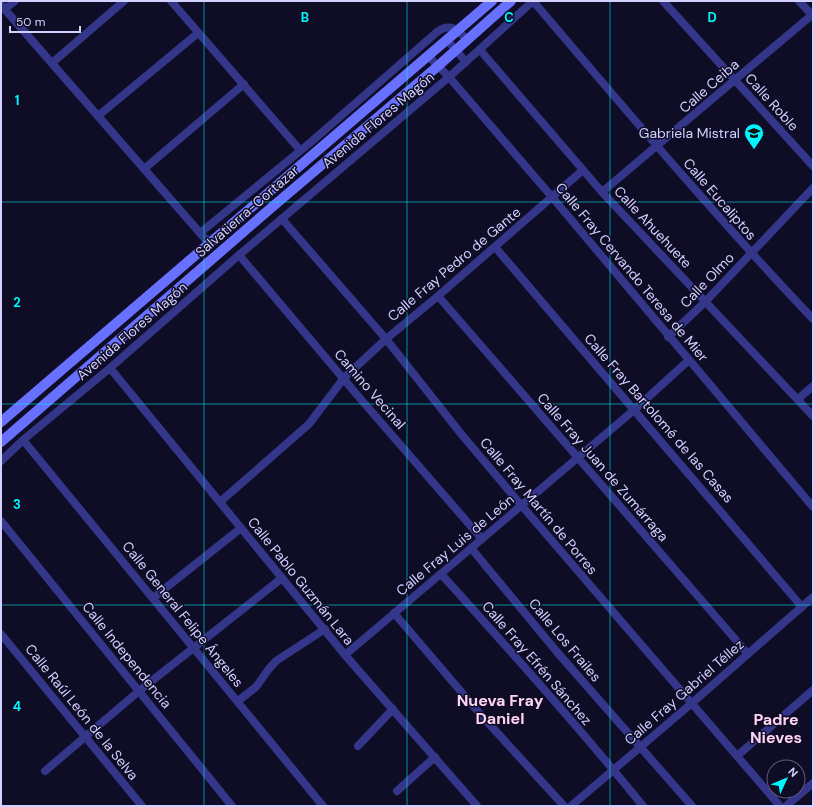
<svg xmlns="http://www.w3.org/2000/svg" width="814" height="807" font-family="'DM Sans',sans-serif">
	<style>
		.lines { fill: none; stroke-linecap: round; stroke-linejoin: round }
		.street { stroke: #333689; stroke-width: 8 }
		.secondary { stroke: #6870ff; stroke-width: 10 }
		.grid { fill: none; stroke: #00f6fc; stroke-width: 1; stroke-opacity: 0.55 }
		.labels { text-anchor: middle; stroke-width: 3; stroke-linejoin: round; paint-order: stroke }
		.street-label { font-size: 14px; fill: #d3d1ff; stroke: #0f0c26 }
		.poi-label { font-size: 14px; fill: #d3d1ff; stroke: #0f0c26; text-anchor: end }
		.quarter-label { font-size: 16px; font-weight: bold; fill: #ffd3f2; stroke: #0f0c26 }
		.grid-label { font-size: 13px; text-anchor: middle; font-weight: bold; fill: #00f6fc; stroke: #0f0c26; stroke-width: 3; stroke-linejoin: round; paint-order: stroke }
	</style>
	<rect width="100%" height="100%" fill="#0f0c26"/>
	<g class="lines">
		<g class="street">
			<path d="M 171,1 L 300,150"/>
			<path d="M 533,1 C 625,109 716,217 813,319"/>
			<path d="M 663,1 L 813,166"/>
			<path d="M 799,1 L 813,16"/>
			<path d="M 1,5 L 200,233"/>
			<path d="M 5,9 L 15,1"/>
			<path d="M 447,40 L 466,62"/>
			<path d="M 480,50 L 602,192 L 813,416"/>
			<path d="M 428,56 L 449,77 L 552,197 L 813,507"/>
			<path d="M 52,63 L 124,1"/>
			<path d="M 98,116 L 198,33"/>
			<path d="M 144,169 L 244,84"/>
			<path d="M 602,192 L 813,14"/>
			<path d="M 282,219 L 386,339 L 462,435 L 522,506 L 780,806"/>
			<path d="M 209,243 L 200,233 L 311,142 L 437,32 C 450,22 458,30 467,40"/>
			<path d="M 495,247 L 802,607"/>
			<path d="M 239,255 L 358,396 L 482,539"/>
			<path d="M 438,296 L 748,654"/>
			<path d="M 668,337 L 705,302 L 813,188"/>
			<path d="M 110,368 L 345,655 L 477,806"/>
			<path d="M 798,399 L 813,386"/>
			<path d="M 23,440 L 323,806"/>
			<path d="M 1,461 L 23,440 L 110,368 L 239,255 L 449,77 L 533,1"/>
			<path d="M 220,502 L 309,424 L 344,378 L 386,339 L 438,296 L 583,170"/>
			<path d="M 1,521 L 232,806"/>
			<path d="M 471,548 L 557,652 L 692,806"/>
			<path d="M 441,574 C 510,650 579,727 643,806"/>
			<path d="M 153,598 L 241,528"/>
			<path d="M 394,613 L 481,715 L 564,806"/>
			<path d="M 1,634 L 142,806"/>
			<path d="M 345,655 L 634,410 L 689,360"/>
			<path d="M 238,701 L 256,687 L 268,670 L 276,661 L 325,629"/>
			<path d="M 358,746 L 393,709"/>
			<path d="M 737,756 L 813,690"/>
			<path d="M 45,771 L 139,691 L 282,578"/>
			<path d="M 397,791 L 435,757"/>
			<path d="M 571,806 L 692,703 L 813,597"/>
			<path d="M 786,806 L 813,783"/>
		</g>
		<g class="secondary">
			<path d="M 1,422 L 492,1"/>
			<path d="M 1,442 L 271,208 L 438,66 L 511,1"/>
		</g>
	</g>
	<path class="grid" d="M 204,1 L 204,806M 407,1 L 407,806M 610,1 L 610,806M 1,202 L 813,202M 1,404 L 813,404M 1,605 L 813,605"/>
	<defs>
		<g id="school-pin" transform="scale(1)"><path d="M0 17L-7.5 6A9.5 9.5 0 1 1 7.5 6Z" fill="#00f6fc" stroke="#0f0c26"/><path d="M0-5L7-2L0 1L-7-2ZM-4 1L0 2.5L4 1V4Q0 6-4 4Z" fill="#111"/></g>
	</defs>
	<g fill-rule="evenodd">
		<use href="#school-pin" x="754" y="133"/>
	</g>
	<g class="labels">
		<g class="street-label">
			<text transform="translate(709 86) rotate(-41)" y="5">Calle Ceiba</text>
			<text transform="translate(772 102) rotate(48)" y="5">Calle Roble</text>
			<text transform="translate(378 120) rotate(-40)" y="5">Avenida Flores Magón</text>
			<text transform="translate(720 199) rotate(49)" y="5">Calle Eucaliptos</text>
			<text transform="translate(247 211) rotate(-41)" y="5">Salvatierra-Cortazar</text>
			<text transform="translate(653 227) rotate(47)" y="5">Calle Ahuehuete</text>
			<text transform="translate(454 264) rotate(-40)" y="5">Calle Fray Pedro de Gante</text>
			<text transform="translate(632 272) rotate(50)" y="5">Calle Fray Cervando Teresa de Mier</text>
			<text transform="translate(707 280) rotate(-46)" y="5">Calle Olmo</text>
			<text transform="translate(132 331) rotate(-41)" y="5">Avenida Flores Magón</text>
			<text transform="translate(370 389) rotate(49)" y="5">Camino Vecinal</text>
			<text transform="translate(659 418) rotate(49)" y="5">Calle Fray Bartolomé de las Casas</text>
			<text transform="translate(603 467) rotate(49)" y="5">Calle Fray Juan de Zumárraga</text>
			<text transform="translate(539 506) rotate(50)" y="5">Calle Fray Martín de Porres</text>
			<text transform="translate(455 545) rotate(-40)" y="5">Calle Fray Luis de León</text>
			<text transform="translate(301 581) rotate(51)" y="5">Calle Pablo Guzmán Lara</text>
			<text transform="translate(183 614) rotate(51)" y="5">Calle General Felipe Ángeles</text>
			<text transform="translate(565 640) rotate(50)" y="5">Calle Los Frailes</text>
			<text transform="translate(127 655) rotate(51)" y="5">Calle Independencia</text>
			<text transform="translate(537 663) rotate(49)" y="5">Calle Fray Efrén Sánchez</text>
			<text transform="translate(684 692) rotate(-41)" y="5">Calle Fray Gabriel Téllez</text>
			<text transform="translate(82 712) rotate(51)" y="5">Calle Raúl León de la Selva</text>
		</g>
		<g class="poi-label">
			<text x="740" y="138">Gabriela Mistral</text>
		</g>
		<g class="quarter-label">
			<text x="500" y="706">Nueva Fray<tspan x="500" dy="18">Daniel</tspan></text>
			<text x="776" y="725">Padre<tspan x="776" dy="18">Nieves</tspan></text>
		</g>
	</g>
	<g class="grid-label">
		<text x="305" y="22">B</text>
		<text x="509" y="22">C</text>
		<text x="712" y="22">D</text>
		<text x="17" y="105">1</text>
		<text x="17" y="307">2</text>
		<text x="17" y="509">3</text>
		<text x="17" y="711">4</text>
	</g>
	<rect width="814" height="807" fill="none" stroke="#d3d1ff" stroke-width="4"/>
	<g transform="translate(786 779) rotate(46)"><circle r="19" fill="#0f0c26" stroke="#5d5b7d"/>
	<path d="M0-3L7 15L0 10L-7 15Z" fill="#00f6fc"/>
	<text y="-6" font-size="11" font-weight="bold" text-anchor="middle" fill="#d3d1ff">N</text>
	</g>
	<path d="M10 26v6h70v-6" fill="none" stroke="#d3d1ff" stroke-width="2"/>
	<text x="16" y="26" font-size="12" fill="#d3d1ff" stroke="#0f0c26" stroke-width="3" paint-order="stroke">50 m</text>
</svg>
